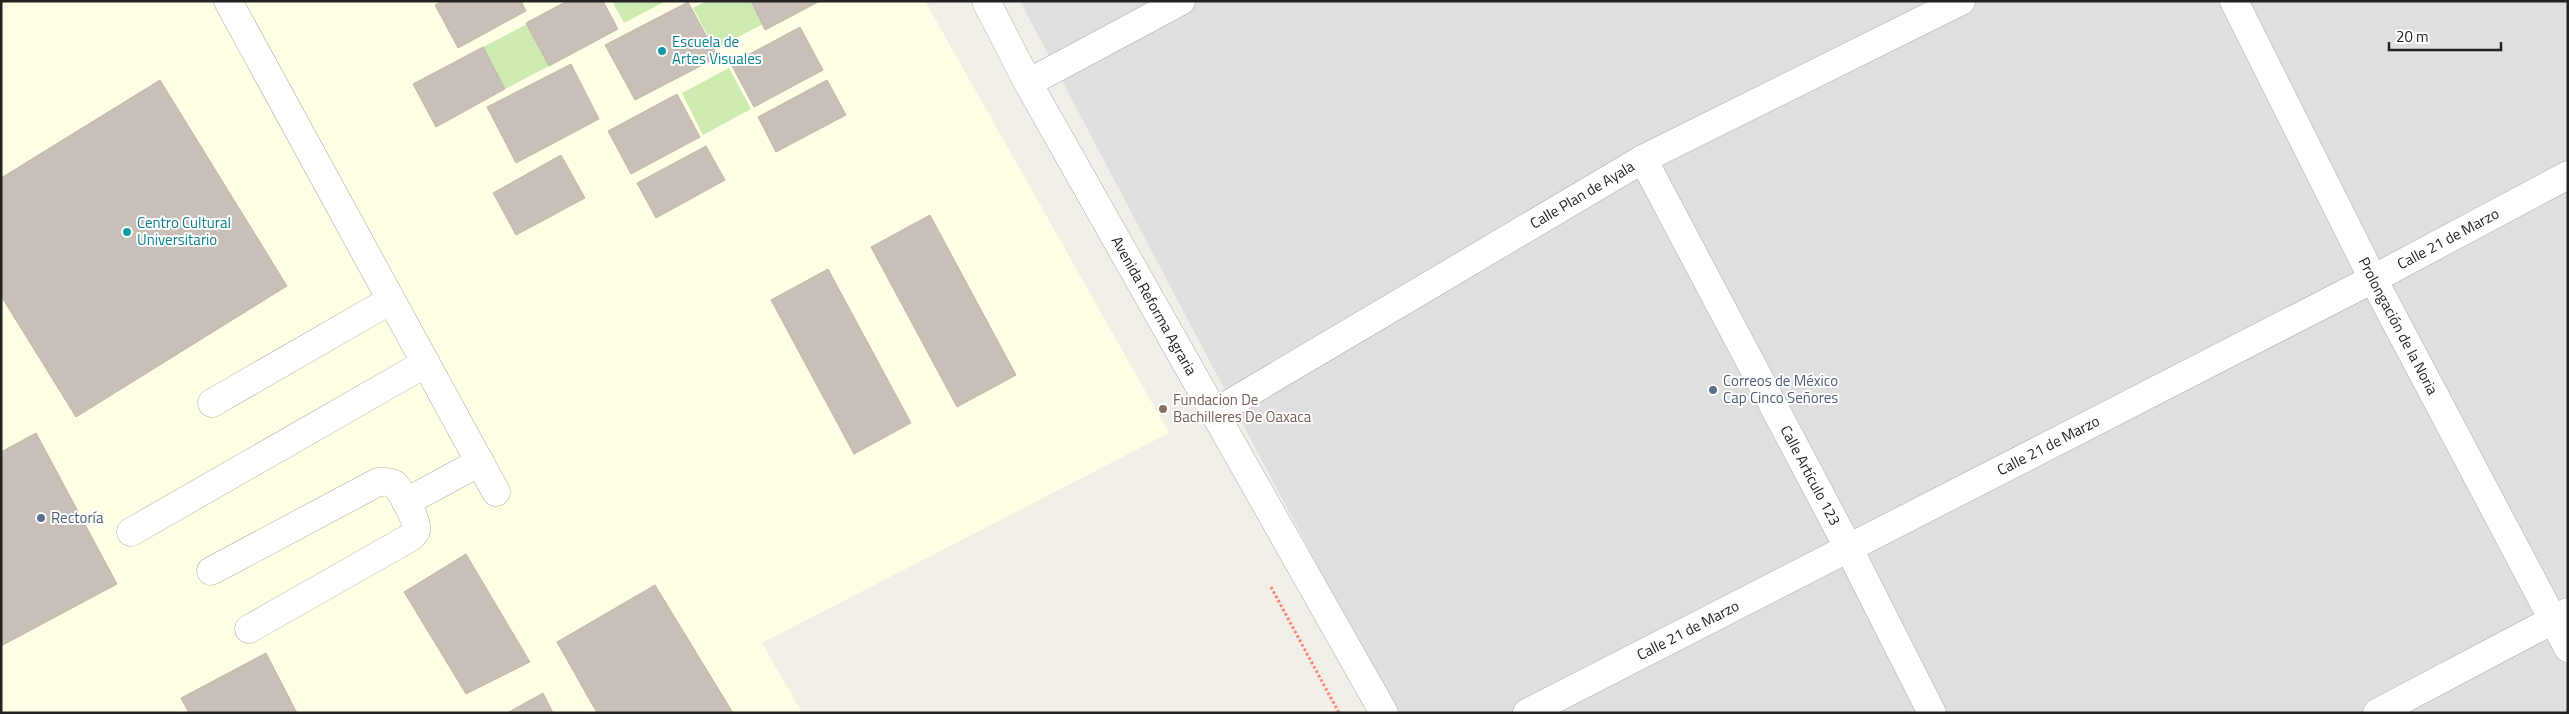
<svg xmlns="http://www.w3.org/2000/svg" width="2569" height="714" font-family="'Titillium Web',sans-serif">
	<style>
		.residential { fill: #e0dfdf }
		.education { fill: #ffffe5 }
		.grass { fill: #cdebb0 }
		.building { fill: #c7bfb8; stroke: #c4b6ab }
		.lines { fill: none; stroke-linecap: round; stroke-linejoin: round }
		.minor-casing { stroke: #a9a9a9; stroke-width: 29 }
		.path { stroke: #fa8072; stroke-width: 3; stroke-dasharray: 2.5 2.5; stroke-linecap: butt }
		.minor { stroke: #fff; stroke-width: 28 }
		.culture-dot { fill: #0f9aa8; stroke: #fff; stroke-width: 2 }
		.service-dot { fill: #5c6f8a; stroke: #fff; stroke-width: 2 }
		.education-dot { fill: #8d6e63; stroke: #fff; stroke-width: 2 }
		.labels { text-anchor: middle; stroke-width: 4; stroke-linejoin: round; paint-order: stroke }
		.culture-label { font-size: 15px; fill: #0d838f; stroke: #fff; text-anchor: start }
		.street-label { font-size: 15px; fill: #222; stroke: #fff }
		.service-label { font-size: 15px; fill: #4e5e75; stroke: #fff; text-anchor: start }
		.education-label { font-size: 15px; fill: #785e54; stroke: #fff; text-anchor: start }
	</style>
	<rect width="100%" height="100%" fill="#f2efe9"/>
	<path class="residential" d="M 1020,1 L 2568,1 L 2568,713 L 1395,713 Z"/>
	<path class="education" d="M 1,1 L 925,1 L 1169,433 L 762,643 L 802,713 L 1,713 Z"/>
	<g class="grass">
		<path d="M 612,1 L 666,1 L 624,23 Z"/>
		<path d="M 707,1 L 751,1 L 763,24 L 715,49 L 693,8 Z"/>
		<path d="M 527,24 L 549,66 L 505,89 L 483,47 Z"/>
		<path d="M 729,68 L 751,109 L 703,135 L 682,93 Z"/>
	</g>
	<g class="building">
		<path d="M 443,1 L 521,1 L 526,11 L 458,48 L 435,5 Z"/>
		<path d="M 567,1 L 603,1 L 618,29 L 549,66 L 526,23 Z"/>
		<path d="M 751,1 L 820,1 L 765,30 Z"/>
		<path d="M 688,2 L 718,57 L 635,100 L 605,45 Z"/>
		<path d="M 800,27 L 823,70 L 754,107 L 731,64 Z"/>
		<path d="M 483,47 L 505,89 L 436,127 L 413,84 Z"/>
		<path d="M 571,64 L 599,119 L 516,163 L 487,107 Z"/>
		<path d="M 160,80 L 287,286 L 76,417 L 1,296 L 1,178 Z"/>
		<path d="M 827,80 L 846,115 L 776,152 L 758,117 Z"/>
		<path d="M 677,94 L 700,137 L 631,174 L 608,131 Z"/>
		<path d="M 706,146 L 725,180 L 656,218 L 637,183 Z"/>
		<path d="M 561,155 L 585,198 L 516,235 L 493,193 Z"/>
		<path d="M 930,215 L 1016,375 L 957,407 L 871,247 Z"/>
		<path d="M 828,269 L 911,423 L 854,454 L 771,300 Z"/>
		<path d="M 36,433 L 117,584 L 1,646 L 1,452 Z"/>
		<path d="M 466,554 L 530,662 L 466,694 L 404,592 Z"/>
		<path d="M 655,585 L 733,713 L 597,713 L 557,642 Z"/>
		<path d="M 266,653 L 297,713 L 189,713 L 181,698 Z"/>
		<path d="M 543,693 L 553,713 L 507,713 Z"/>
	</g>
	<g class="lines">
		<g class="minor-casing">
			<g id="minor">
				<path d="M 228,1 L 496,492"/>
				<path id="s1" d="M 986,1 L 1028,83 L 1384,713"/>
				<path id="s2" d="M 2234,1 L 2373,279 L 2568,648"/>
				<path d="M 1028,83 L 1181,1"/>
				<path id="s3" d="M 1643,159 L 1848,547 L 1932,713"/>
				<path d="M 212,403 L 391,300"/>
				<path id="s4" d="M 1214,413 L 1643,159 L 1961,1"/>
				<path d="M 406,502 L 480,462"/>
				<path d="M 131,532 L 426,363"/>
				<path d="M 211,571 L 378,482 C 384,482 389,481 394,484 C 401,490 419,522 416,531 C 416,531 412,536 411,537 L 249,629"/>
				<path id="s5" d="M 1527,713 L 2373,279 L 2568,175"/>
				<path d="M 2377,713 L 2568,612"/>
			</g>
		</g>
		<path class="path" d="M 1271,587 L 1339,713"/>
		<use href="#minor" class="minor"/>
	</g>
	<g class="culture-dot">
		<circle cx="662" cy="51" r="5"/>
		<circle cx="127" cy="232" r="5"/>
	</g>
	<g class="service-dot">
		<circle cx="1713" cy="390" r="5"/>
		<circle cx="41" cy="518" r="5"/>
	</g>
	<circle class="education-dot" cx="1163" cy="409" r="5"/>
	<g class="labels">
		<g class="culture-label">
			<text x="672" y="47">Escuela de<tspan x="672" dy="17">Artes Visuales</tspan></text>
			<text x="137" y="228">Centro Cultural<tspan x="137" dy="17">Universitario</tspan></text>
		</g>
		<g class="street-label">
			<text dy="5" stroke="none"><textPath href="#s4" startOffset="428">Calle Plan de Ayala</textPath></text>
			<text dy="5" stroke="none"><textPath href="#s5" startOffset="1036">Calle 21 de Marzo</textPath></text>
			<text dy="5" stroke="none"><textPath href="#s1" startOffset="348">Avenida Reforma Agraria</textPath></text>
			<text dy="5" stroke="none"><textPath href="#s2" startOffset="364">Prolongación de la Noria</textPath></text>
			<text dy="5" stroke="none"><textPath href="#s5" startOffset="586">Calle 21 de Marzo</textPath></text>
			<text dy="5" stroke="none"><textPath href="#s3" startOffset="358">Calle Artículo 123</textPath></text>
			<text dy="5" stroke="none"><textPath href="#s5" startOffset="181">Calle 21 de Marzo</textPath></text>
		</g>
		<g class="service-label">
			<text x="1723" y="386">Correos de México<tspan x="1723" dy="17">Cap Cinco Señores</tspan></text>
			<text x="51" y="523">Rectoría</text>
		</g>
		<g class="education-label">
			<text x="1173" y="405">Fundacion De<tspan x="1173" dy="17">Bachilleres De Oaxaca</tspan></text>
		</g>
	</g>
	<rect width="2569" height="714" fill="none" stroke="#222222" stroke-width="5"/>
	<path d="M2389 42v8h112v-8" fill="none" stroke="#222222" stroke-width="2.5"/>
	<text x="2396" y="42" font-size="15" fill="#222222" stroke="#ffffff" stroke-width="4" paint-order="stroke">20 m</text>
</svg>
